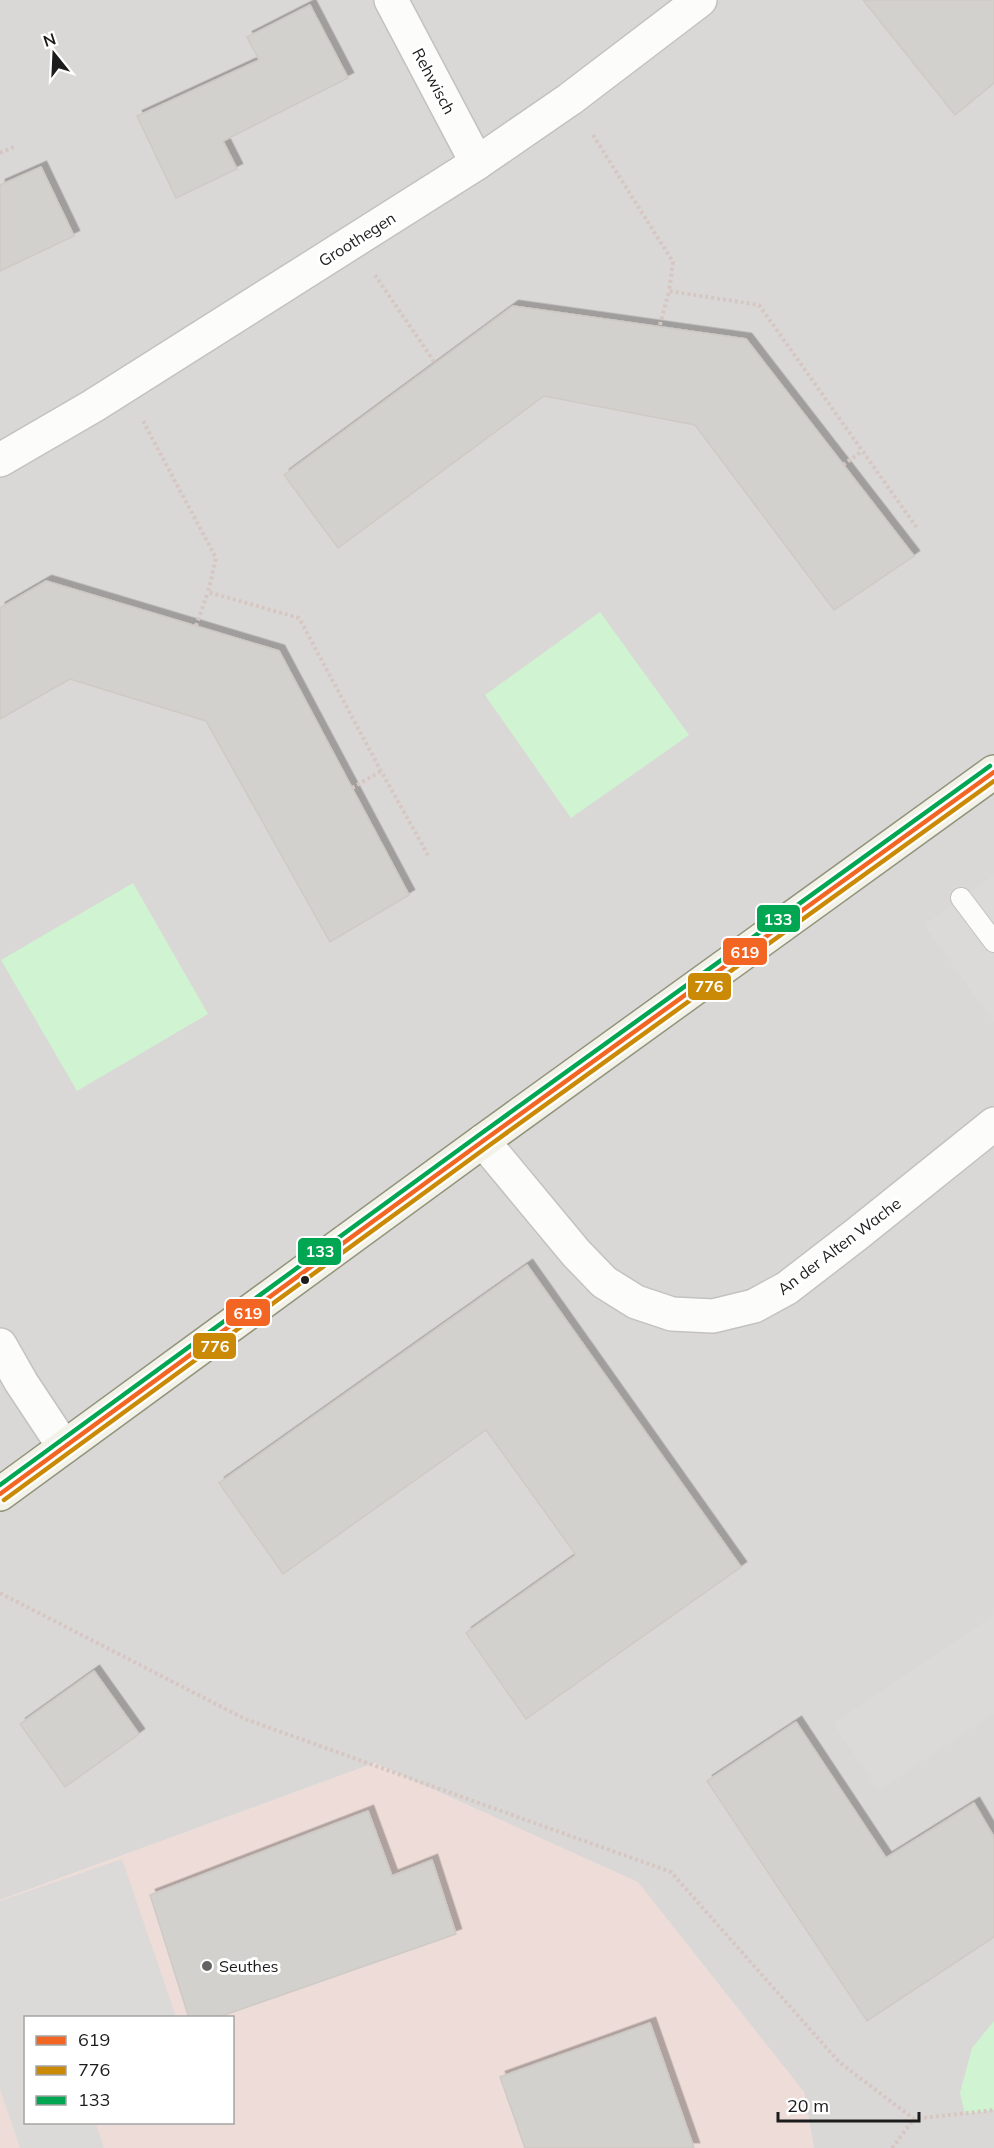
<svg xmlns="http://www.w3.org/2000/svg" width="994" height="2148" font-family="Mulish,sans-serif">
	<style>
		.residential { fill: #dad8d6 }
		.commercial { fill: #eedcd8; fill-rule: evenodd }
		.park { fill: #d0f3d1 }
		.parking { fill: #dbdad8 }
		.building { fill: #d3d1cd; stroke: #cecac5; stroke-width: 1.5; filter: url(#shadow) }
		.lines { fill: none; stroke-linecap: round; stroke-linejoin: round }
		.service-casing { stroke: #c3c2c0; stroke-width: 22 }
		.minor-casing { stroke: #c3c2c0; stroke-width: 36 }
		.secondary-casing { stroke: #92947c; stroke-width: 36 }
		.path { stroke: #d6c7c3; stroke-width: 4; stroke-dasharray: 3 3; stroke-linecap: butt }
		.service { stroke: #fcfcfb; stroke-width: 20 }
		.minor { stroke: #fcfcfb; stroke-width: 33 }
		.secondary { stroke: #f2f2e8; stroke-width: 33 }
		.bus-1-casing { stroke: #fff; stroke-width: 9 }
		.bus-2-casing { stroke: #fff; stroke-width: 9 }
		.bus-3-casing { stroke: #fff; stroke-width: 9 }
		.bus-1 { stroke: #f26522; stroke-width: 4.5 }
		.bus-2 { stroke: #cb8a06; stroke-width: 4.5 }
		.bus-3 { stroke: #00a651; stroke-width: 4.5 }
		.bus-dot { fill: #1c1c1c; stroke: #fff; stroke-width: 2 }
		.poi-dot { fill: #646462; stroke: #fff; stroke-width: 2 }
		.labels { text-anchor: middle; stroke-width: 6; stroke-linejoin: round; paint-order: stroke }
		.street-label { font-size: 16px; fill: #1c1c1c; stroke: #fff }
		.poi-label { font-size: 16px; fill: #1c1c1c; stroke: #fff; text-anchor: start }
		.line-badge { stroke: #fff; stroke-width: 2 }
		.badge-label { font-size: 16px; text-anchor: middle; font-weight: bold; fill: #fff }
	</style>
	<defs>
		<filter id="shadow"><feDropShadow dx="5.5" dy="-5.5" stdDeviation="0" flood-color="#0004"/></filter>
	</defs>
	<rect width="100%" height="100%" fill="#ebe9e4"/>
	<path class="residential" d="M 0,0 L 994,0 L 994,2148 L 814,2148 L 804,2092 L 375,1763 L 0,1900 Z"/>
	<path class="commercial" d="M 375,1763 L 638,1882 L 804,2092 L 814,2148 L 0,2148 L 0,1900 ZM 26,2018 L 232,2018 L 232,2122 L 26,2122 Z"/>
	<g class="park">
		<path d="M 600,612 L 689,735 L 571,818 L 485,695 Z"/>
		<path d="M 133,883 L 208,1014 L 77,1091 L 1,960 Z"/>
		<path d="M 994,2021 L 994,2110 L 965,2114 L 960,2093 L 972,2048 Z"/>
	</g>
	<g class="parking">
		<path d="M 994,875 L 994,1023 L 924,925 Z"/>
		<path d="M 994,1615 L 994,1713 L 879,1791 L 833,1724 Z"/>
		<path d="M 122,1859 L 176,2017 L 26,2018 L 26,2122 L 100,2123 L 96,2124 L 104,2148 L 20,2148 L 0,2089 L 0,1901 Z"/>
	</g>
	<g class="building">
		<path d="M 863,0 L 994,0 L 994,83 L 955,115 Z"/>
		<path d="M 310,5 L 348,78 L 223,141 L 237,169 L 176,198 L 137,116 L 259,60 L 247,37 Z"/>
		<path d="M 41,167 L 74,236 L 0,271 L 0,185 Z"/>
		<path d="M 513,306 L 746,339 L 914,556 L 834,610 L 695,425 L 544,396 L 338,548 L 284,475 Z"/>
		<path d="M 46,581 L 279,651 L 409,895 L 330,942 L 206,721 L 70,679 L 0,719 L 0,608 Z"/>
		<path d="M 527,1265 L 741,1567 L 526,1719 L 466,1633 L 576,1555 L 486,1430 L 283,1574 L 219,1483 Z"/>
		<path d="M 94,1671 L 139,1734 L 65,1787 L 20,1724 Z"/>
		<path d="M 796,1722 L 886,1858 L 974,1803 L 994,1837 L 994,1937 L 867,2021 L 707,1781 Z"/>
		<path d="M 368,1811 L 392,1876 L 432,1860 L 456,1934 L 216,2018 L 189,2018 L 150,1895 Z"/>
		<path d="M 650,2023 L 694,2148 L 525,2148 L 500,2077 Z"/>
	</g>
	<g class="lines">
		<g class="service-casing">
			<path id="service" d="M 961,898 L 994,942"/>
		</g>
		<g class="minor-casing">
			<g id="minor">
				<path d="M 391,0 L 477,163"/>
				<path d="M 0,460 L 93,406 L 477,163 L 570,99 L 700,0"/>
				<path d="M 483,1141 L 576,1253 L 604,1282 L 636,1302 L 672,1314 L 713,1316 L 754,1306 L 787,1288 L 857,1234 L 994,1124"/>
				<path d="M 0,1345 L 21,1382 L 64,1447"/>
			</g>
		</g>
		<g class="secondary-casing">
			<path id="secondary" d="M 0,1494 L 483,1141 L 994,772"/>
		</g>
		<g class="path">
			<path d="M 593,135 L 673,262 L 669,291 L 759,305 L 917,528"/>
			<path d="M 0,153 L 14,147"/>
			<path d="M 375,275 L 435,363"/>
			<path d="M 660,325 L 669,291"/>
			<path d="M 143,421 L 216,558 L 208,592 L 299,618 L 381,771 L 429,857"/>
			<path d="M 843,465 L 862,451"/>
			<path d="M 196,626 L 208,592"/>
			<path d="M 352,788 L 381,771"/>
			<path d="M 0,1593 L 245,1719 L 671,1872 L 839,2062 L 914,2119 L 994,2110"/>
			<path d="M 892,2148 L 914,2119"/>
		</g>
		<use href="#service" class="service"/>
		<use href="#minor" class="minor"/>
		<use href="#secondary" class="secondary"/>
		<g class="bus-1-casing">
			<path id="bus-1" d="M 0,1494 L 483,1141 L 994,772"/>
		</g>
		<g class="bus-2-casing">
			<path id="bus-2" d="M 4,1500 L 487,1147 L 994,781"/>
		</g>
		<g class="bus-3-casing">
			<path id="bus-3" d="M 0,1485 L 479,1135 L 990,766"/>
		</g>
		<use href="#bus-1" class="bus-1"/>
		<use href="#bus-2" class="bus-2"/>
		<use href="#bus-3" class="bus-3"/>
	</g>
	<circle class="bus-dot" cx="305" cy="1280" r="5"/>
	<circle class="poi-dot" cx="207" cy="1966" r="6"/>
	<g class="labels">
		<g class="street-label">
			<text transform="translate(434 81) rotate(62)" y="6">Rehwisch</text>
			<text transform="translate(357 239) rotate(-32)" y="6">Groothegen</text>
			<text transform="translate(839 1246) rotate(-37)" y="6">An der Alten Wache</text>
		</g>
		<g class="poi-label">
			<text x="219" y="1972">Seuthes</text>
		</g>
	</g>
	<g class="line-badge">
		<rect x="756" y="904" width="45" height="29" rx="6" fill="#00a651"/>
		<rect x="722" y="937" width="46" height="29" rx="6" fill="#f26522"/>
		<rect x="687" y="972" width="45" height="29" rx="6" fill="#cb8a06"/>
		<rect x="297" y="1237" width="45" height="29" rx="6" fill="#00a651"/>
		<rect x="225" y="1298" width="46" height="29" rx="6" fill="#f26522"/>
		<rect x="192" y="1332" width="45" height="28" rx="6" fill="#cb8a06"/>
	</g>
	<g class="badge-label">
		<text x="778" y="925">133</text>
		<text x="745" y="958">619</text>
		<text x="709" y="992">776</text>
		<text x="320" y="1257">133</text>
		<text x="248" y="1319">619</text>
		<text x="215" y="1352">776</text>
	</g>
	<rect x="24" y="2016" width="210" height="108" fill="#ffffff" stroke="#a4a4a4" stroke-width="1.5"/>
	<rect x="36" y="2036" width="30" height="9" fill="#f26522" stroke="#a4a4a4" stroke-width="1.5"/>
	<text x="78" y="2046" font-size="18" fill="#1c1c1c">619</text>
	<rect x="36" y="2066" width="30" height="9" fill="#cb8a06" stroke="#a4a4a4" stroke-width="1.5"/>
	<text x="78" y="2076" font-size="18" fill="#1c1c1c">776</text>
	<rect x="36" y="2096" width="30" height="9" fill="#00a651" stroke="#a4a4a4" stroke-width="1.5"/>
	<text x="78" y="2106" font-size="18" fill="#1c1c1c">133</text>
	<g transform="translate(54 54) rotate(342)" stroke="#ffffff" stroke-width="4.5" paint-order="stroke">
	<path d="M0-4.5L10 22L0 15L-10 22Z" fill="#1c1c1c"/>
	<text y="-9" font-size="16" font-weight="bold" text-anchor="middle" fill="#1c1c1c">N</text>
	</g>
	<path d="M778 2112v9h141v-9" fill="none" stroke="#1c1c1c" stroke-width="3"/>
	<text x="787" y="2112" font-size="18" fill="#1c1c1c" stroke="#ffffff" stroke-width="4.5" paint-order="stroke">20 m</text>
</svg>
